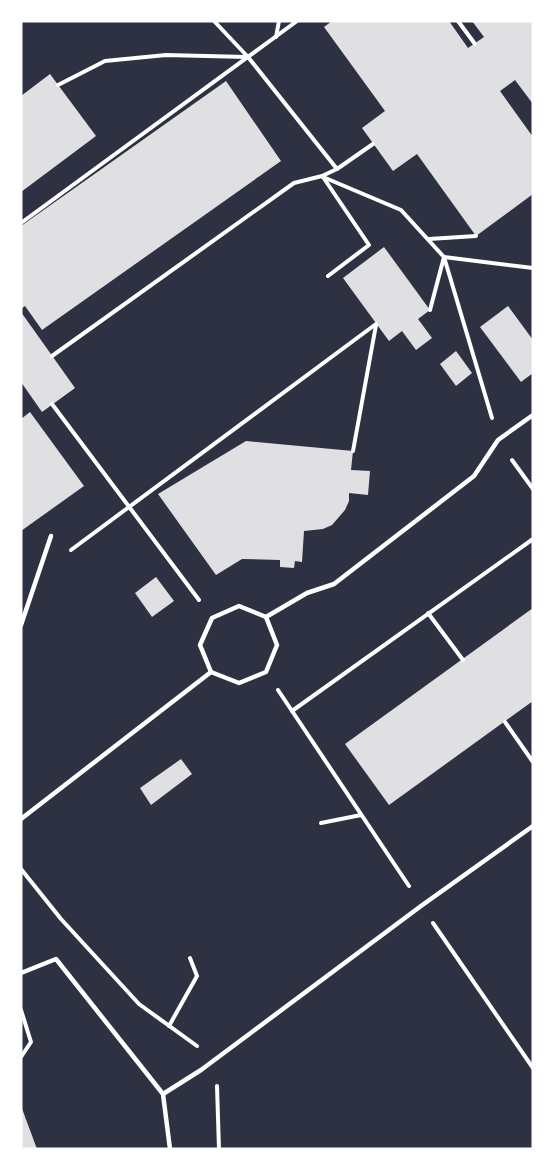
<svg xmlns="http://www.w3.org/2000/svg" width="554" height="1170" font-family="'Nunito Sans',sans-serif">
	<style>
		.building { fill: #e0e0e3 }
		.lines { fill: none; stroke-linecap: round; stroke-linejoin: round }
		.path { stroke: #fff; stroke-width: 4 }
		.service { stroke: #fff; stroke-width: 4.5 }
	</style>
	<rect width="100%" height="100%" fill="#2d3142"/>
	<g class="building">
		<path d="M 332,21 L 449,21 L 468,48 L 484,37 L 472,21 L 533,21 L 533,104 L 515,80 L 500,91 L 533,137 L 533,194 L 476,236 L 417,154 L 393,171 L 362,128 L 385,111 L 324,27 Z"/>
		<path d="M 50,74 L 96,136 L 21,192 L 21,96 Z"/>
		<path d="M 226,81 L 281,161 L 42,330 L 25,306 L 21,309 L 21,226 Z"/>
		<path d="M 384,247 L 430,310 L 418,319 L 432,338 L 416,350 L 402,331 L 389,341 L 343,278 Z"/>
		<path d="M 508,306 L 533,340 L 533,373 L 521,382 L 480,327 Z"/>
		<path d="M 21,312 L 75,388 L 42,412 L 21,382 Z"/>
		<path d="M 456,351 L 472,373 L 456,386 L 440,364 Z"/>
		<path d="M 30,412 L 84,486 L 21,531 L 21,419 Z"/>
		<path d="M 246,441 L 353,451 L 351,470 L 370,471 L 368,495 L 349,493 L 349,501 L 345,510 L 332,525 L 323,529 L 304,531 L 302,562 L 295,561 L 294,568 L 280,567 L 280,560 L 242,559 L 216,575 L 158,494 Z"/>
		<path d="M 156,577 L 174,601 L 152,617 L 135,593 Z"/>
		<path d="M 533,608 L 533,701 L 389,805 L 345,744 Z"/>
		<path d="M 181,759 L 192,774 L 151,805 L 140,788 Z"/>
		<path d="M 21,1106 L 37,1149 L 21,1149 Z"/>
	</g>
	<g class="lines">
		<g class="path">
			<path d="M 214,21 L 248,57 L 337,169"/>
			<path d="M 458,21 L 475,44"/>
			<path d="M 276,37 L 279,21"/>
			<path d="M 58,85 L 105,61 L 166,55 L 247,57"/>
			<path d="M 323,177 L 401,210 L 444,257 L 533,268"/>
			<path d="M 323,177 L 369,245 L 328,276"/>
			<path d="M 21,223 L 297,21"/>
			<path d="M 429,239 L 476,236"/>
			<path d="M 430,310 L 444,257 L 492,418"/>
			<path d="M 52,356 L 294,183 L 322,176 L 337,169 L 373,144"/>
			<path d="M 52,404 L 199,600"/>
			<path d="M 353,451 L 376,325"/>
			<path d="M 512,460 L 533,489"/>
			<path d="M 71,550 L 376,324"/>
			<path d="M 428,613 L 463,660"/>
			<path d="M 278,690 L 409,886"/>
			<path d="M 292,711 L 533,539"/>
			<path d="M 505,722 L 533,762"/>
			<path d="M 321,823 L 361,815"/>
			<path d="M 21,869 L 61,919 L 139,1004 L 197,1046"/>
			<path d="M 433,923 L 533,1068"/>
			<path d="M 21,1010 L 31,1042 L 21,1057"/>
			<path d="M 169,1026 L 197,976 L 190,958"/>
			<path d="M 217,1086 L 219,1149"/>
		</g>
		<g class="service">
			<path d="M 239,606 L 266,617 L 277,645 L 266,672 L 239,683 L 211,672 L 200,645 L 212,618 Z"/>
			<path d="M 266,617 L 307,593 L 334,584 L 474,476 L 498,440 L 533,415"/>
			<path d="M 21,625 L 51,536"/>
			<path d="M 21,819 L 211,672"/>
			<path d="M 21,973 L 56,959 L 163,1094 L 170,1149"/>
			<path d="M 163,1094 L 201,1070 L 421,906 L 533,826"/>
		</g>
	</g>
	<rect width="554" height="1170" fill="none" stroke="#ffffff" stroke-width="45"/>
</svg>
